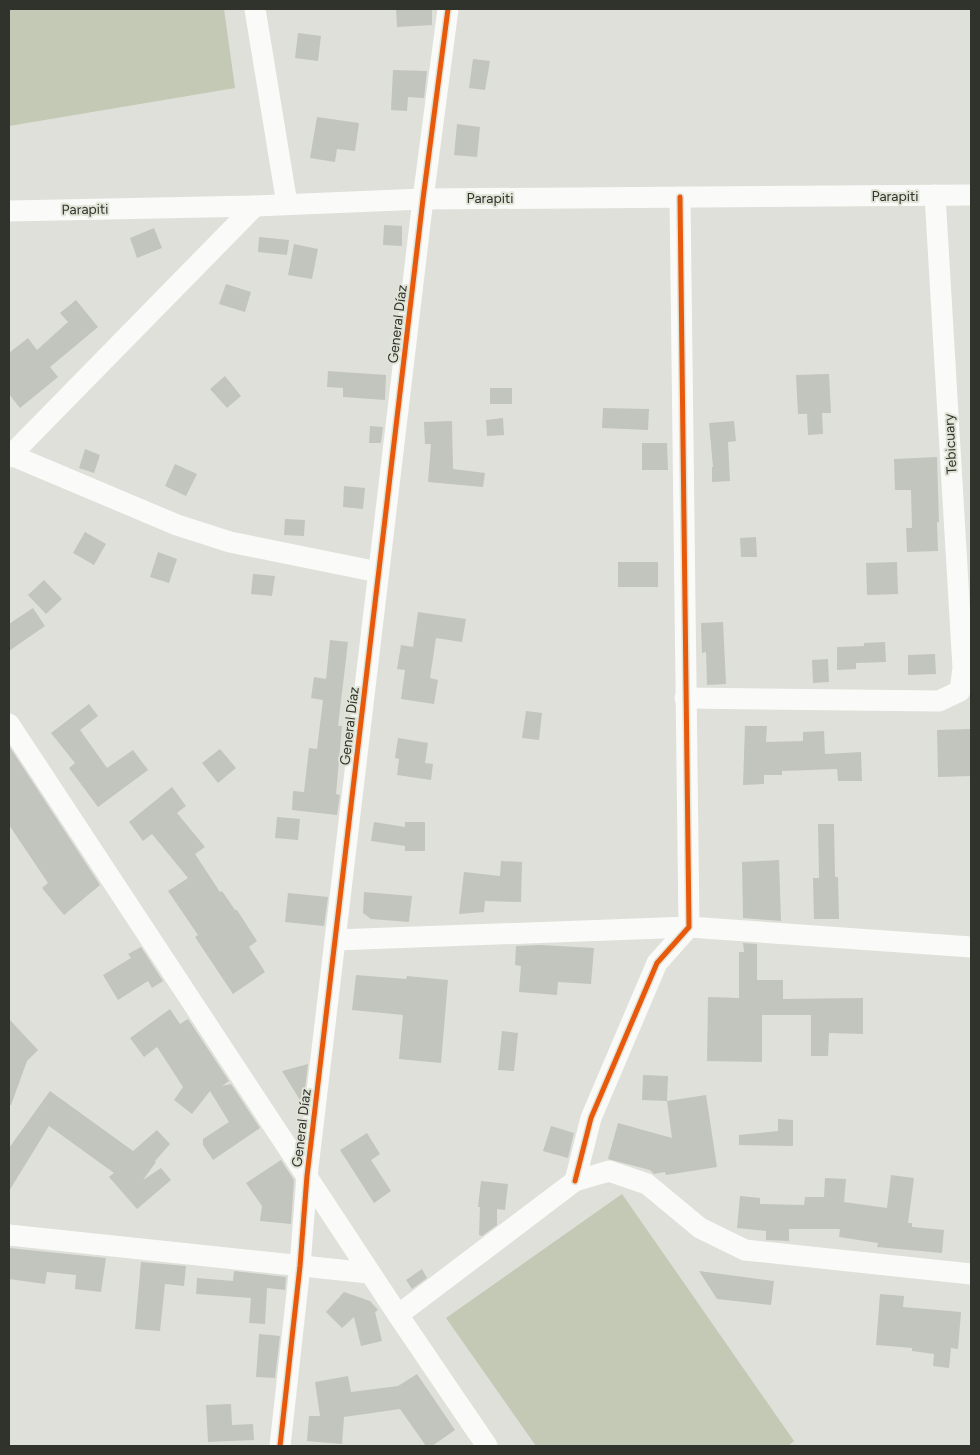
<svg xmlns="http://www.w3.org/2000/svg" width="980" height="1455" font-family="Figtree,sans-serif">
	<style>
		.green { fill: #c3c9b4 }
		.building { fill: #c2c4be }
		.lines { fill: none; stroke-linecap: round; stroke-linejoin: round }
		.minor { stroke: #fafaf9; stroke-width: 21 }
		.cycleway-casing { stroke: #e0e4d6; stroke-width: 8 }
		.cycleway { stroke: #e8590c; stroke-width: 5 }
		.labels { text-anchor: middle; stroke-width: 4; stroke-linejoin: round; paint-order: stroke }
		.street-label { font-size: 14px; fill: #30322c; stroke: #e0e4d6 }
	</style>
	<rect width="100%" height="100%" fill="#dfe0da"/>
	<g class="green">
		<path d="M 9,9 L 224,9 L 235,88 L 9,126 Z"/>
		<path d="M 622,1194 L 794,1441 L 788,1446 L 536,1446 L 446,1318 Z"/>
	</g>
	<g class="building">
		<path d="M 396,9 L 432,9 L 432,25 L 397,27 Z"/>
		<path d="M 298,33 L 321,36 L 318,61 L 295,58 Z"/>
		<path d="M 473,59 L 490,61 L 485,90 L 469,88 Z"/>
		<path d="M 393,70 L 427,71 L 424,98 L 408,97 L 407,111 L 391,110 Z"/>
		<path d="M 317,117 L 359,123 L 355,151 L 337,149 L 335,162 L 310,158 Z"/>
		<path d="M 457,124 L 480,127 L 477,157 L 454,155 Z"/>
		<path d="M 384,225 L 402,226 L 402,246 L 383,245 Z"/>
		<path d="M 154,228 L 162,248 L 137,258 L 130,238 Z"/>
		<path d="M 259,237 L 289,240 L 287,255 L 258,252 Z"/>
		<path d="M 294,244 L 318,249 L 312,279 L 288,275 Z"/>
		<path d="M 226,284 L 251,292 L 245,312 L 219,304 Z"/>
		<path d="M 76,300 L 98,327 L 50,367 L 58,377 L 20,408 L 9,394 L 9,353 L 28,338 L 37,350 L 68,322 L 60,313 Z"/>
		<path d="M 328,371 L 386,375 L 385,400 L 343,397 L 343,388 L 327,387 Z"/>
		<path d="M 829,374 L 831,413 L 822,413 L 823,434 L 808,435 L 807,414 L 798,414 L 796,375 Z"/>
		<path d="M 225,376 L 241,396 L 227,408 L 210,389 Z"/>
		<rect x="490" y="388" width="22" height="16"/>
		<path d="M 603,408 L 649,409 L 648,430 L 602,428 Z"/>
		<path d="M 503,418 L 504,435 L 487,436 L 486,420 Z"/>
		<path d="M 452,421 L 453,469 L 485,473 L 483,487 L 428,482 L 431,444 L 425,444 L 424,422 Z"/>
		<path d="M 734,421 L 736,441 L 728,442 L 730,481 L 712,482 L 712,467 L 713,467 L 709,423 Z"/>
		<path d="M 370,426 L 383,427 L 381,443 L 369,443 Z"/>
		<path d="M 642,443 L 667,443 L 668,470 L 642,470 Z"/>
		<path d="M 85,449 L 100,455 L 94,473 L 79,468 Z"/>
		<path d="M 937,457 L 939,522 L 937,522 L 938,551 L 907,552 L 906,528 L 912,528 L 911,490 L 895,490 L 894,459 Z"/>
		<path d="M 175,464 L 197,474 L 186,496 L 165,486 Z"/>
		<path d="M 344,486 L 365,488 L 363,509 L 343,507 Z"/>
		<path d="M 285,519 L 305,520 L 304,536 L 284,535 Z"/>
		<path d="M 85,532 L 106,544 L 94,565 L 73,553 Z"/>
		<path d="M 756,537 L 757,557 L 741,557 L 740,538 Z"/>
		<path d="M 158,552 L 177,559 L 169,583 L 150,577 Z"/>
		<rect x="618" y="562" width="40" height="25"/>
		<path d="M 897,562 L 898,594 L 867,595 L 866,563 Z"/>
		<path d="M 253,574 L 275,576 L 272,596 L 251,594 Z"/>
		<path d="M 44,580 L 62,599 L 46,614 L 28,595 Z"/>
		<path d="M 33,608 L 45,626 L 9,651 L 9,624 Z"/>
		<path d="M 418,612 L 466,619 L 462,642 L 436,638 L 430,678 L 438,680 L 434,704 L 401,699 L 405,670 L 397,669 L 401,645 L 413,647 Z"/>
		<path d="M 723,622 L 726,684 L 707,685 L 706,652 L 702,653 L 701,623 Z"/>
		<path d="M 330,640 L 348,642 L 338,726 L 342,726 L 336,794 L 340,795 L 337,815 L 292,810 L 293,791 L 304,792 L 309,748 L 317,749 L 323,700 L 311,698 L 314,677 L 326,679 Z"/>
		<path d="M 885,642 L 886,662 L 856,663 L 856,669 L 837,670 L 837,647 L 864,646 L 864,643 Z"/>
		<path d="M 935,654 L 936,674 L 908,675 L 908,655 Z"/>
		<path d="M 828,659 L 829,682 L 813,683 L 812,660 Z"/>
		<path d="M 89,704 L 98,716 L 80,730 L 107,768 L 133,750 L 148,770 L 98,807 L 69,768 L 75,763 L 51,733 Z"/>
		<path d="M 526,711 L 542,713 L 539,740 L 522,738 Z"/>
		<path d="M 745,726 L 767,726 L 766,742 L 803,741 L 803,732 L 824,731 L 825,754 L 861,752 L 862,781 L 838,781 L 837,769 L 782,771 L 782,775 L 764,775 L 764,784 L 743,785 Z"/>
		<path d="M 971,729 L 971,776 L 938,777 L 937,730 Z"/>
		<path d="M 398,738 L 428,743 L 425,763 L 433,764 L 431,780 L 397,775 L 399,759 L 395,758 Z"/>
		<path d="M 9,746 L 100,885 L 64,915 L 42,888 L 48,883 L 9,825 Z"/>
		<path d="M 220,749 L 236,768 L 218,783 L 202,763 Z"/>
		<path d="M 172,787 L 186,806 L 177,813 L 205,847 L 195,854 L 220,892 L 222,891 L 235,910 L 237,910 L 257,941 L 249,947 L 265,972 L 233,994 L 195,937 L 198,935 L 168,891 L 188,878 L 152,834 L 143,841 L 129,822 Z"/>
		<path d="M 277,817 L 300,819 L 298,840 L 275,838 Z"/>
		<path d="M 374,822 L 405,827 L 405,822 L 425,822 L 425,851 L 405,851 L 405,846 L 371,841 Z"/>
		<path d="M 818,824 L 834,824 L 835,877 L 838,877 L 839,919 L 814,919 L 813,878 L 819,878 Z"/>
		<path d="M 779,860 L 781,921 L 743,918 L 742,862 Z"/>
		<path d="M 501,861 L 522,862 L 521,902 L 485,901 L 484,912 L 459,914 L 464,872 L 500,876 Z"/>
		<path d="M 364,892 L 412,896 L 409,922 L 371,919 L 363,913 Z"/>
		<path d="M 288,893 L 328,897 L 324,926 L 285,922 Z"/>
		<path d="M 743,943 L 757,944 L 757,980 L 783,980 L 783,999 L 863,998 L 863,1034 L 829,1033 L 828,1056 L 811,1056 L 811,1015 L 762,1015 L 762,1062 L 707,1061 L 708,997 L 739,998 L 739,952 L 744,952 Z"/>
		<path d="M 541,945 L 594,948 L 591,984 L 558,982 L 557,995 L 519,992 L 521,966 L 515,965 L 516,946 Z"/>
		<path d="M 141,947 L 163,981 L 152,988 L 148,981 L 118,1000 L 103,975 L 131,958 L 128,954 Z"/>
		<path d="M 356,975 L 406,979 L 407,976 L 448,980 L 441,1063 L 399,1059 L 403,1015 L 352,1010 Z"/>
		<path d="M 170,1009 L 180,1024 L 188,1019 L 229,1081 L 222,1086 L 231,1084 L 260,1128 L 213,1160 L 203,1145 L 203,1139 L 229,1122 L 210,1091 L 192,1114 L 174,1100 L 183,1087 L 157,1047 L 144,1057 L 130,1038 Z"/>
		<path d="M 9,1019 L 38,1050 L 27,1061 L 11,1105 L 9,1105 Z"/>
		<path d="M 502,1031 L 518,1033 L 514,1071 L 498,1070 Z"/>
		<path d="M 308,1064 L 303,1105 L 282,1071 Z"/>
		<path d="M 643,1075 L 668,1076 L 667,1101 L 642,1100 Z"/>
		<path d="M 50,1091 L 133,1151 L 157,1130 L 170,1144 L 155,1161 L 156,1162 L 143,1180 L 161,1168 L 171,1180 L 137,1209 L 109,1177 L 114,1173 L 49,1126 L 9,1191 L 9,1148 Z"/>
		<path d="M 706,1095 L 717,1167 L 666,1175 L 665,1172 L 654,1174 L 650,1170 L 608,1159 L 618,1123 L 672,1138 L 667,1101 Z"/>
		<path d="M 778,1119 L 793,1120 L 793,1146 L 739,1145 L 739,1135 L 778,1131 Z"/>
		<path d="M 551,1126 L 574,1133 L 568,1158 L 543,1151 Z"/>
		<path d="M 367,1133 L 380,1154 L 371,1160 L 391,1191 L 374,1203 L 340,1150 Z"/>
		<path d="M 281,1160 L 294,1180 L 291,1224 L 260,1221 L 262,1206 L 246,1183 Z"/>
		<path d="M 891,1175 L 914,1178 L 908,1223 L 912,1223 L 912,1227 L 944,1230 L 942,1253 L 877,1247 L 878,1243 L 839,1237 L 840,1229 L 789,1229 L 789,1241 L 766,1240 L 766,1231 L 737,1228 L 740,1196 L 760,1198 L 760,1204 L 804,1205 L 805,1197 L 824,1197 L 825,1178 L 846,1179 L 844,1202 L 887,1208 Z"/>
		<path d="M 481,1181 L 508,1184 L 505,1210 L 497,1209 L 497,1225 L 482,1236 L 479,1235 L 480,1207 L 478,1207 Z"/>
		<path d="M 9,1248 L 106,1258 L 101,1292 L 75,1289 L 76,1275 L 47,1272 L 45,1284 L 9,1279 Z"/>
		<path d="M 141,1262 L 186,1266 L 184,1286 L 165,1284 L 160,1331 L 135,1329 Z"/>
		<path d="M 422,1269 L 427,1278 L 412,1289 L 406,1280 Z"/>
		<path d="M 234,1271 L 286,1277 L 285,1290 L 267,1288 L 265,1324 L 249,1323 L 251,1298 L 196,1294 L 197,1278 L 233,1281 Z"/>
		<path d="M 699,1271 L 774,1281 L 771,1305 L 717,1299 Z"/>
		<path d="M 344,1292 L 370,1301 L 378,1310 L 375,1312 L 382,1341 L 361,1346 L 354,1317 L 342,1328 L 326,1312 Z"/>
		<path d="M 880,1294 L 904,1296 L 903,1307 L 961,1312 L 958,1349 L 951,1348 L 949,1368 L 933,1366 L 934,1354 L 912,1351 L 912,1348 L 876,1345 Z"/>
		<path d="M 259,1334 L 280,1336 L 275,1378 L 256,1377 Z"/>
		<path d="M 417,1374 L 455,1430 L 432,1446 L 426,1446 L 400,1409 L 344,1417 L 342,1444 L 307,1441 L 309,1416 L 320,1416 L 315,1382 L 348,1376 L 351,1392 L 398,1386 Z"/>
		<path d="M 231,1404 L 232,1425 L 253,1424 L 254,1440 L 208,1442 L 206,1405 Z"/>
	</g>
	<g class="lines">
		<g class="minor">
			<path d="M 255,9 L 287,204"/>
			<path d="M 9,211 L 255,206 L 423,199 L 971,195"/>
			<path d="M 11,455 L 177,525 L 230,542 L 378,572"/>
			<path d="M 9,457 L 255,206"/>
			<path d="M 685,698 L 939,701 L 960,691 L 963,668 L 935,195"/>
			<path d="M 9,724 L 398,1315 L 487,1446"/>
			<path d="M 335,940 L 689,927 L 971,947"/>
			<path d="M 575,1181 L 591,1118 L 657,963 L 689,927 L 680,197"/>
			<path d="M 9,1235 L 369,1273"/>
			<path d="M 398,1315 L 575,1181 L 609,1171 L 647,1184 L 700,1228 L 745,1250 L 971,1274"/>
			<path d="M 280,1446 L 300,1266 L 307,1176 L 423,199 L 448,9"/>
		</g>
		<g class="cycleway-casing">
			<g id="cycleway">
				<path d="M 575,1181 L 591,1118 L 657,963 L 689,927 L 680,197"/>
				<path d="M 280,1446 L 300,1266 L 307,1176 L 423,199 L 448,9"/>
			</g>
		</g>
		<use href="#cycleway" class="cycleway"/>
	</g>
	<g class="labels">
		<g class="street-label">
			<text x="895" y="201">Parapiti</text>
			<text x="490" y="203">Parapiti</text>
			<text transform="translate(85 209) rotate(-1)" y="5">Parapiti</text>
			<text transform="translate(397 324) rotate(-83)" y="5">General Díaz</text>
			<text transform="translate(950 444) rotate(-93)" y="5">Tebicuary</text>
			<text transform="translate(349 726) rotate(-83)" y="5">General Díaz</text>
			<text transform="translate(301 1128) rotate(-83)" y="5">General Díaz</text>
		</g>
	</g>
	<rect width="980" height="1455" fill="none" stroke="#30322c" stroke-width="20"/>
</svg>
